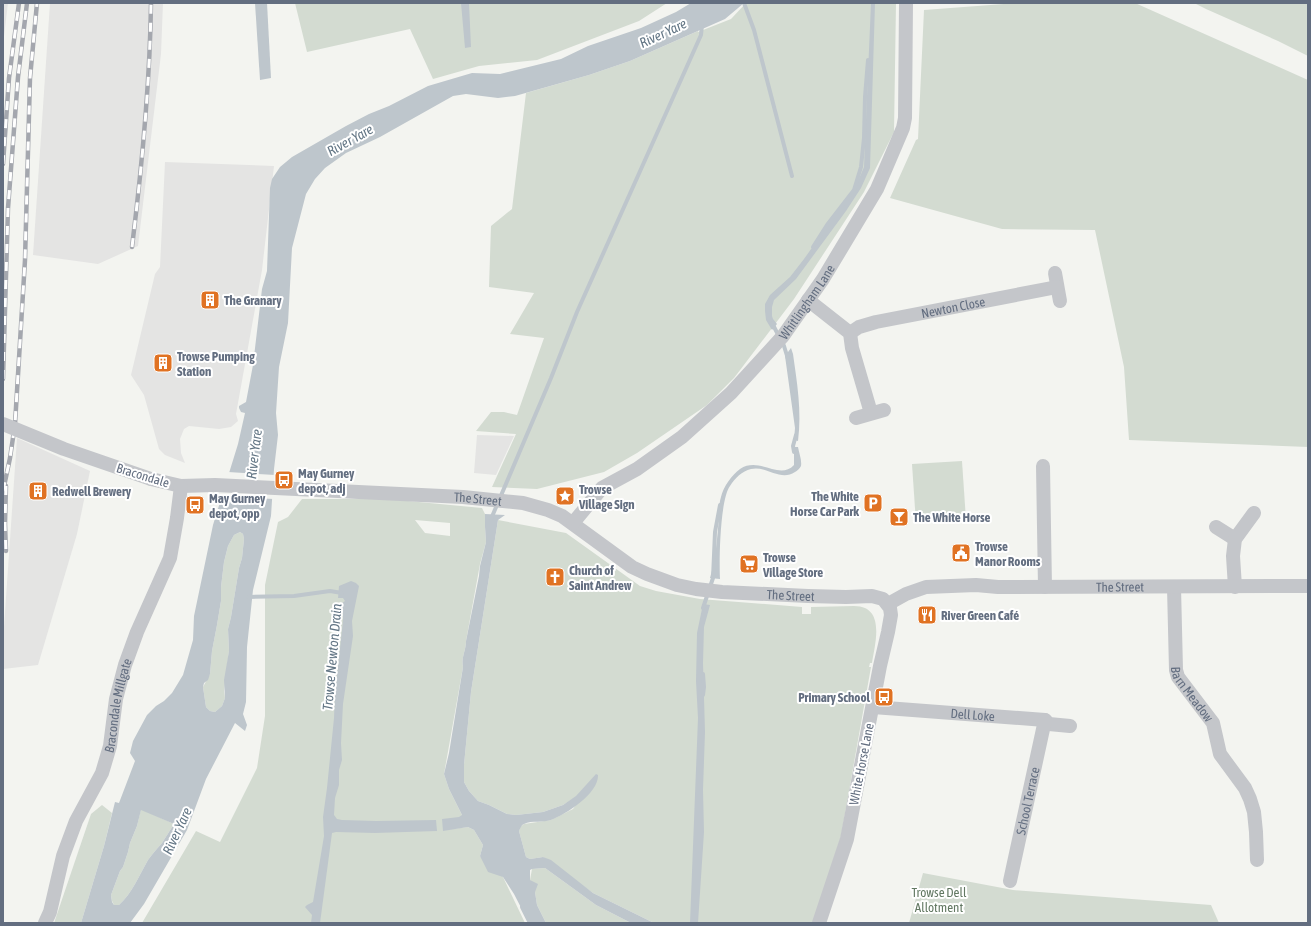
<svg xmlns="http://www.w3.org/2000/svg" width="1311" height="926" font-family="'Asap Condensed',sans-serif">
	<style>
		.built { fill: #e4e4e3 }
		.green { fill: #d3dbd1; fill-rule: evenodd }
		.water { fill: #bec6cc; fill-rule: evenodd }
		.pier { fill: #f3f4f0 }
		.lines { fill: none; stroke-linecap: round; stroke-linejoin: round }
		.stream { stroke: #bec6cc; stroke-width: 4 }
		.minor { stroke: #c4c6ca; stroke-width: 14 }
		.rail-casing { stroke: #a4a7ae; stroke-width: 4.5 }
		.rail { stroke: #fff; stroke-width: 3; stroke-dasharray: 9; stroke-linecap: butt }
		.minor-bridge { stroke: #c4c6ca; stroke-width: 14 }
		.labels { text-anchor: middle; stroke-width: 4; stroke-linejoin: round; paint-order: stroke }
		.poi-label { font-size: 13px; font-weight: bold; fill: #636e80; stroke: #fff; text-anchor: start }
		.street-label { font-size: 13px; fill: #636e80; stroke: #fff }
		.park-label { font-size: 13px; fill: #627862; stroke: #fff }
		.water-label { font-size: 14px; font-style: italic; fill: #637685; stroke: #fff }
	</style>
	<rect width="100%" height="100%" fill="#f3f4f0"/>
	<g class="built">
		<path d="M 3,3 L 8,3 L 3,45 Z"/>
		<path d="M 50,3 L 163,3 L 161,54 L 138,246 L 98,264 L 33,255 Z"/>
		<path d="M 165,162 L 274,166 L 262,270 L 236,414 L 238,421 L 231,427 L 219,429 L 189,426 L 184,429 L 180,439 L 181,453 L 185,463 L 165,455 L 159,449 L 144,395 L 131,375 L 155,274 L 160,267 Z"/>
		<path d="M 477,435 L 514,436 L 496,475 L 474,473 Z"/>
		<path d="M 17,438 L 90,471 L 77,534 L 38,665 L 3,669 L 3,641 Z"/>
	</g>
	<g class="green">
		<path d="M 295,3 L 667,3 L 639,21 L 537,60 L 479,66 L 433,79 L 410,29 L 307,52 Z"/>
		<path d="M 746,3 L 896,3 L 894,132 L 864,192 L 794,299 L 734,378 L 707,405 L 637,453 L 604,472 L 537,489 L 492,487 L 516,434 L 476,431 L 491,412 L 504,412 L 517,415 L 544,338 L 510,334 L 534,293 L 489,287 L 491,226 L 512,209 L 526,93 L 589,75 L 630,61 L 698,31 L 698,32 L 731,19 Z"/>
		<path d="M 1017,3 L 1135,3 L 1308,80 L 1308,447 L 1129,440 L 1124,367 L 1095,230 L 1002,229 L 890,198 L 916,140 L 918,139 L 924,10 Z"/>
		<path d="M 1194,3 L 1308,3 L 1308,56 L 1278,41 L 1206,9 Z"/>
		<path d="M 962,461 L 966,520 L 916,523 L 912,464 Z"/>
		<path d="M 302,499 L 387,499 L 482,508 L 485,514 L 485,527 L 486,542 L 480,564 L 466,641 C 466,651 461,657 463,667 L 444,774 L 449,789 L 463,817 L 443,830 L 468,827 L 474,830 L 483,845 L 480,856 L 503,877 L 525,923 L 142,923 L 196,831 L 220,842 L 257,768 L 265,716 L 265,585 L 278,522 L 288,517 ZM 415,520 L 450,523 L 450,536 L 425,533 Z"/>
		<path d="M 498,520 L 566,533 L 640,586 L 656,591 L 700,599 L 802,607 L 802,614 L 811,614 L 811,607 L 854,606 C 886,606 875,644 872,663 L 870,663 L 869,667 L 871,667 L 841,836 L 813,923 L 654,923 L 593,893 L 543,857 L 530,859 L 526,857 L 519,831 L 520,827 L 524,824 L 551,820 L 573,809 L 596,775 L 576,797 L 563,805 L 543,812 L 516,815 L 507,814 L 489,805 L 478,801 L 469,791 L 464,782 L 464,765 L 471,692 Z"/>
		<path d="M 240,532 L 243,534 L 244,539 L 242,558 L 239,568 L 231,617 L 228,629 L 229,651 L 224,691 L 225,698 L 222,706 L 215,712 L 210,711 L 206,707 L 203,687 L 210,674 L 212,651 L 217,625 L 221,601 L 221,587 L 224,562 L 228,546 L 234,535 Z"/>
		<path d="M 102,805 L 112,813 L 104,846 L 81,923 L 54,923 L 91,814 Z"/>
		<path d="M 141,809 L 174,824 C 170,830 166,837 162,843 C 157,849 152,854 148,860 C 139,876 132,893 119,905 L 114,905 L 112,901 L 111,895 L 120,871 L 123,867 L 128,852 L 130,843 L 137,826 Z"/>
		<path d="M 545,868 L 596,905 L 631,923 L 546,923 L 537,905 L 535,892 L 530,880 L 532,869 Z"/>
		<path d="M 923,873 L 1013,890 L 1211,905 L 1219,923 L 909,923 Z"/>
	</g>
	<g class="water">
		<path d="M 255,3 L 267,3 L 271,78 L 260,80 Z"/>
		<path d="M 461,3 L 469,3 L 471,47 L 465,48 Z"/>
		<path d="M 691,3 L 744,3 L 725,19 L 630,61 L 589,75 L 515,96 L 498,98 L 466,94 L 453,96 L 380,137 L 346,153 L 325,168 L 315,179 L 306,194 L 292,248 L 288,323 L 279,367 L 276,413 L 278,435 L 274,469 L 271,516 L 253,590 L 247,647 L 246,702 L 243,714 L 247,725 L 245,731 L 235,723 L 206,779 L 187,830 L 144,904 L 130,923 L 81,923 L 104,846 L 115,802 L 119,803 L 135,761 L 130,753 L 133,741 L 147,715 L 156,706 L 164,701 L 172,693 L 183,675 L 193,640 L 194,616 L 213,525 L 238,444 L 245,413 L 241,412 L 239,408 L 239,406 L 246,402 L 253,365 L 262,289 L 267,271 L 270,188 L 272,179 L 280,167 L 292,157 L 346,126 L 369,114 L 389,106 L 428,86 L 472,73 L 500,74 L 561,59 L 588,46 L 641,28 L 676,12 ZM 240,532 L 243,534 L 244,539 L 242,558 L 239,568 L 231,617 L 228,629 L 229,651 L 224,680 L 225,698 L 222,706 L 215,712 L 210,711 L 206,707 L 203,687 L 204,683 L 208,680 L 210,674 L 212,651 L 217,625 L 221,601 L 221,587 L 224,562 L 228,546 L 234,535 ZM 141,810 L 174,824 C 170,830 166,837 162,843 C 157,849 152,854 148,860 C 139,876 132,893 119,905 L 114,905 L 112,902 L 111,895 L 120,871 L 123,867 L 128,852 L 130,843 L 137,826 Z"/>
		<path d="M 871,3 L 875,3 L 870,168 L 861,188 L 846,211 L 796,279 L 774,300 L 772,307 L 772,316 L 773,319 L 777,324 L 772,330 L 766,320 L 765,311 L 765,304 L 770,295 L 790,277 L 804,259 L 856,186 L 864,167 Z"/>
		<path d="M 791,348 L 793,354 C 797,383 802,411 798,441 L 794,440 L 795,428 L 785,356 Z"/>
		<path d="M 794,447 L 798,447 C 799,453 802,460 801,466 C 800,468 797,471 795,472 C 780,482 766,465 751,469 C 742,471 735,478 730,486 C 720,499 719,561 720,579 L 710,578 C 716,559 717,538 719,518 C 719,511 719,503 721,497 C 723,487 732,475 740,469 C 760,456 779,481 794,465 Z"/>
		<path d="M 485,514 L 505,515 L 498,520 L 471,692 L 464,765 L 464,782 L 469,791 L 478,801 L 489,805 L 507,814 L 516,815 L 543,812 L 563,805 L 576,796 L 596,774 L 598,775 C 599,793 567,814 551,820 C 543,823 532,820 524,824 C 521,825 520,829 519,831 L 526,857 L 530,859 L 543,857 L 551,860 L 593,893 L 654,923 L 631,923 L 596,905 L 545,868 L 532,869 L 530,870 L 530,880 L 538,884 L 535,892 L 537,905 L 546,923 L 529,923 L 514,894 L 503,877 L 488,872 L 480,856 L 483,845 L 474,830 L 468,827 L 443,831 L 442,819 L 459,817 L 462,815 L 449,789 L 444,774 L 449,753 L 463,667 C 461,657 466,651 466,641 L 479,576 L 480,566 L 486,542 L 485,527 Z"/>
		<path d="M 351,581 L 356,583 L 359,586 L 352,621 L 353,636 L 343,704 L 341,743 L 342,760 L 339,770 L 339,785 L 335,798 L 334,815 L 337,819 L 342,820 L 376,821 L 436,820 L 437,831 L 375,833 L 336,832 L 332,833 L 320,923 L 311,923 L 312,915 L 305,907 L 307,905 L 313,902 L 324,836 L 323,817 L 327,788 L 334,718 L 335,694 L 343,621 L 343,614 L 334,612 L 334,609 L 345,601 L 343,598 L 338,598 L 339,586 Z"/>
		<path d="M 703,604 L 710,605 L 704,627 L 703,663 L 705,732 L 703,790 L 704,832 L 698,923 L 690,923 L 698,718 L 696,681 L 697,633 Z"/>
	</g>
	<path class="pier" d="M 228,472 L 275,475 L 274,499 L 220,496 Z"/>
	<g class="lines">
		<g class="stream">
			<path d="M 744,3 L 754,30 L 792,176"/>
			<path d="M 813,247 L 827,225 L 854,190 L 861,167 L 864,138 L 865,97 L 868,60"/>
			<path d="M 772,323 L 784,346 L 788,359"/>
			<path d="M 794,452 L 793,446 L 796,435"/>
			<path d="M 491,519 L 551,378 L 577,312 L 701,35 L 702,25"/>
			<path d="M 248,597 L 294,596 L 330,591 L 342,593"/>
			<path d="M 703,608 L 713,578 L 715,532 L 720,505"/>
			<path d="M 703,695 L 704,687 L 703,674"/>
			<path d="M 522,907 L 530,923"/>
		</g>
		<g class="minor">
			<path d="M 1055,273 L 1060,301"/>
			<path d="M 808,300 L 850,333 L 852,348 L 871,413"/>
			<path id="s1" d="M 850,333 L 859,327 L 876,322 L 1057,287"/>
			<path d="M 856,418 L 884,410"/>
			<path d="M 1043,466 L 1045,587"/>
			<path id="s2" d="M 151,479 L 181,486 L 215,485 L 463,497 L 523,503 L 548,510 L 562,516 L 632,567 L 647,574 L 677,585 L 696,589 L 722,592 L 808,596 L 846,597 L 872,596 L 883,599 L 890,608 L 891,615 L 888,632 L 880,666 L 847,839 L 819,923"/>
			<path id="s3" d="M 573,523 L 602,488 L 637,469 L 682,437 L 731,393 L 783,336 L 823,279 L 877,189 L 903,128 L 905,118 L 906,3"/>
			<path d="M 1216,527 L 1235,539"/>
			<path id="s4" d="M 1174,587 L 1176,670 L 1178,677 L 1213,723 L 1220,754 L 1245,788 L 1250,799 L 1254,812 L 1256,832 L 1257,860"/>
			<path d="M 1235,587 L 1233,556 L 1235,539 L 1254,513"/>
			<path id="s5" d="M 888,604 L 906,594 L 926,587 L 976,585 L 998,587 L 1308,586"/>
			<path id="s6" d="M 873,707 L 1045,720 L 1049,724 L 1070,726"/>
			<path id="s7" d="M 1010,881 L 1045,720"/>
			<path id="s8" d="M 45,923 L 50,912 L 63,856 L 76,821 L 102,773 L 110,746 L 116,699 L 125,665 L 137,632 L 170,558 L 177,518 L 181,486"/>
		</g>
		<g class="rail-casing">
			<g id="rail">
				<path d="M 3,164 L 9,78 L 19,3"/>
				<path d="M 132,247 C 142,166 150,84 151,3"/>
				<path d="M 3,379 L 8,208 L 18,77 L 27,3"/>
				<path d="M 6,486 L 5,524 L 6,551"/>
				<path d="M 3,491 L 10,458 L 15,424 L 25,260 L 30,78 L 37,3"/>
			</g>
		</g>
		<use href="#rail" class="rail"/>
		<path class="minor-bridge" d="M 3,424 L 64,449 L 151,479"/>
	</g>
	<defs>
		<g id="building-square" transform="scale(1)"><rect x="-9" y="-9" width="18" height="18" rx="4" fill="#e07223" stroke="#fff"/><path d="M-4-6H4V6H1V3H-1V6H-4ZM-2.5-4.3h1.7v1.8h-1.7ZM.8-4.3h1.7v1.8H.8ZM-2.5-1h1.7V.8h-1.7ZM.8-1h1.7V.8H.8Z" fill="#fff"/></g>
		<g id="bus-square" transform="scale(1)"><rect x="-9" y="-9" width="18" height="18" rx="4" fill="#e07223" stroke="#fff"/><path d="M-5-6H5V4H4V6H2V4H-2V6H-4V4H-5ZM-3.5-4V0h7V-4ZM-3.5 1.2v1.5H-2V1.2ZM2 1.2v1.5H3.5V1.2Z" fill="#fff"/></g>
		<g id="sight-square" transform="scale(1)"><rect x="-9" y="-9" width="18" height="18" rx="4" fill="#e07223" stroke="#fff"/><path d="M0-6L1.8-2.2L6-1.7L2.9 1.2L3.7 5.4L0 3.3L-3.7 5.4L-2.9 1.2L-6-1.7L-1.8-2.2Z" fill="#fff"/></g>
		<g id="parking-square" transform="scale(1)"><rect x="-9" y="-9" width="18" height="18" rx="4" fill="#e07223" stroke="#fff"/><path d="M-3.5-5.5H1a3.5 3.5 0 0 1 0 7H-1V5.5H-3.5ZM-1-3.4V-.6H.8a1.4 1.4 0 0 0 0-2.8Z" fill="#fff"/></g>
		<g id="bar-square" transform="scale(1)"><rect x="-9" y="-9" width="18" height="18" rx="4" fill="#e07223" stroke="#fff"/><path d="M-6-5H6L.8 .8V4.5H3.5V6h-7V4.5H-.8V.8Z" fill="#fff"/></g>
		<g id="civic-square" transform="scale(1)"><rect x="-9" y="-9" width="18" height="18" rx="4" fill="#e07223" stroke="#fff"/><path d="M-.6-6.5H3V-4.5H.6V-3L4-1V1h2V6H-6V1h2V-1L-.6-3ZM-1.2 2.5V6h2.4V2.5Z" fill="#fff"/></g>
		<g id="supermarket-square" transform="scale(1)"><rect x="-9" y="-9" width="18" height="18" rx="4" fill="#e07223" stroke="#fff"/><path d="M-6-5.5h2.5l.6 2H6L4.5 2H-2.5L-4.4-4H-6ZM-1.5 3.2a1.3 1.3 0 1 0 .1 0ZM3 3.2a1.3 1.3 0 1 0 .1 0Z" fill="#fff"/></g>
		<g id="church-square" transform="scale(1)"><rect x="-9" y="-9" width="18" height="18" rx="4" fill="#e07223" stroke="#fff"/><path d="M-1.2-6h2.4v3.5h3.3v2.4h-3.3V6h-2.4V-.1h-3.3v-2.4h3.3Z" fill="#fff"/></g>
		<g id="restaurant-square" transform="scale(1)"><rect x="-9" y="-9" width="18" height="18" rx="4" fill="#e07223" stroke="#fff"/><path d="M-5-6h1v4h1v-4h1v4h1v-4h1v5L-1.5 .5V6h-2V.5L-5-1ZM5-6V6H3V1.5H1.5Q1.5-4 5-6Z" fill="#fff"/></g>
	</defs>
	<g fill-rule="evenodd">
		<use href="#building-square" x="210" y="300"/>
		<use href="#building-square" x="163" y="363"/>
		<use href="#bus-square" x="284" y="480"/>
		<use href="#building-square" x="38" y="491"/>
		<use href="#sight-square" x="565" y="496"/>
		<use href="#parking-square" x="873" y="503"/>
		<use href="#bus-square" x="195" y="505"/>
		<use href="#bar-square" x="899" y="517"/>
		<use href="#civic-square" x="961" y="553"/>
		<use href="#supermarket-square" x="749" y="564"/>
		<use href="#church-square" x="555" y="577"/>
		<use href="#restaurant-square" x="927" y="615"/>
		<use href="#bus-square" x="884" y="697"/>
	</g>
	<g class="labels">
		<g class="poi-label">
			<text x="224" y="305">The Granary</text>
			<text x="177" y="361">Trowse Pumping<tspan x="177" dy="15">Station</tspan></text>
			<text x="298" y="478">May Gurney<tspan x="298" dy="15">depot, adj</tspan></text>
			<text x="579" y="494">Trowse<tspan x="579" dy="15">Village Sign</tspan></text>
			<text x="52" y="496">Redwell Brewery</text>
			<text x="859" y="501" text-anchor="end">The White<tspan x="859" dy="15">Horse Car Park</tspan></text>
			<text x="209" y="503">May Gurney<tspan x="209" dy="15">depot, opp</tspan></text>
			<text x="913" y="522">The White Horse</text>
			<text x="975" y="551">Trowse<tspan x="975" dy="15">Manor Rooms</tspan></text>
			<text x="763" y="562">Trowse<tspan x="763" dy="15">Village Store</tspan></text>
			<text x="569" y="575">Church of<tspan x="569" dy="15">Saint Andrew</tspan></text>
			<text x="941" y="620">River Green Café</text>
			<text x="870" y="702" text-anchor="end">Primary School</text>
		</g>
		<g class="street-label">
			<text dy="5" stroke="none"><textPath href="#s3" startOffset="325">Whitlingham Lane</textPath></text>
			<text dy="5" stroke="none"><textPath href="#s1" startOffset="107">Newton Close</textPath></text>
			<text transform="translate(143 475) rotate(17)" y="5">Bracondale</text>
			<text dy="5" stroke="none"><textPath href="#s2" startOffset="328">The Street</textPath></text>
			<text dy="5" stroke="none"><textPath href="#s5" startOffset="236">The Street</textPath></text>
			<text dy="5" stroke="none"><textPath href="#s2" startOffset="664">The Street</textPath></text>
			<text dy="5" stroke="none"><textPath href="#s4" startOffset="112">Barn Meadow</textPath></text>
			<text dy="5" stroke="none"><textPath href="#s8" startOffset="231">Bracondale Millgate</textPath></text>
			<text dy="5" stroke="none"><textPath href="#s6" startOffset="100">Dell Loke</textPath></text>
			<text transform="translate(861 764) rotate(-79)" y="5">White Horse Lane</text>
			<text dy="5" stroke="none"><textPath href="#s7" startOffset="82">School Terrace</textPath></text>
		</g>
		<g class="park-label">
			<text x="939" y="897">Trowse Dell<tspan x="939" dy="15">Allotment</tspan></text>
		</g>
		<g class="water-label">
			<text transform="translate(663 33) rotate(-25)" y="5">River Yare</text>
			<text transform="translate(350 140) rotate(-29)" y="5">River Yare</text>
			<text transform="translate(254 454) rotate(-83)" y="5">River Yare</text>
			<text transform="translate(332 657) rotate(-85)" y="5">Trowse Newton Drain</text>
			<text transform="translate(177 831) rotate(-65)" y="5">River Yare</text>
		</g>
	</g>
	<rect width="1311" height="926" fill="none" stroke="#636e80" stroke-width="8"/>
</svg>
